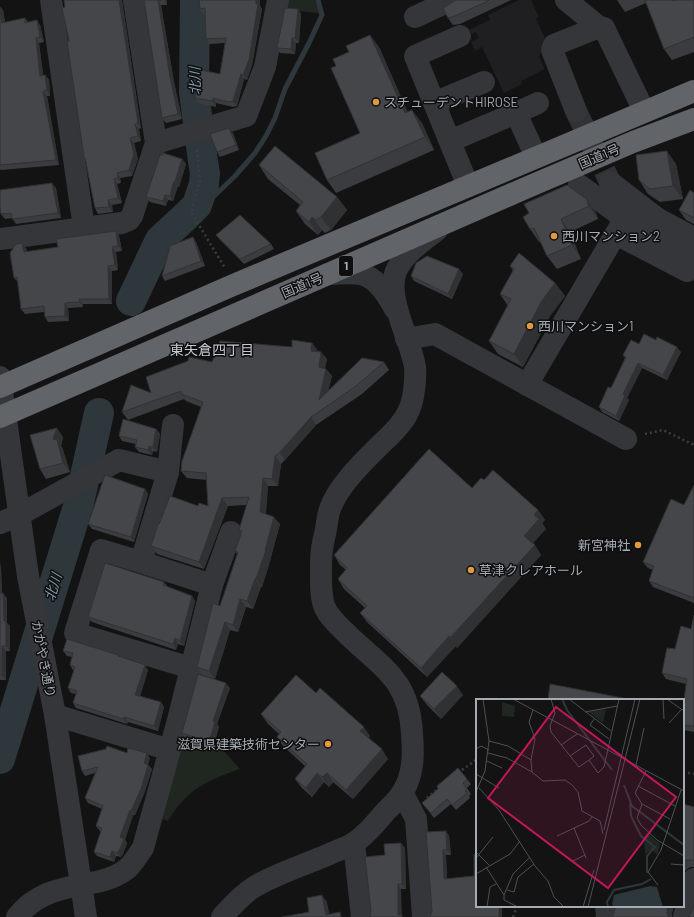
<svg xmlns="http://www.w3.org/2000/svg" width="694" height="917" font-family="Barlow,'Noto Sans JP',sans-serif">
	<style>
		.built { fill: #1f1f21 }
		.green { fill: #202620 }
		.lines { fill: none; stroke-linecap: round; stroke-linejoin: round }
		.stream { stroke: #2e373c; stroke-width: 5 }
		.river { stroke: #2e373c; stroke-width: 30 }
		.minor-tunnel { stroke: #303234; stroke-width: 22; stroke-dasharray: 22 11; stroke-linecap: butt }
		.path { stroke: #3b3d40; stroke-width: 2.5; stroke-dasharray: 2 3; stroke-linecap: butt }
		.minor { stroke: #343639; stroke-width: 22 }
		.highway { stroke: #616469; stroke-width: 22 }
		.wall { fill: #3b3c3f }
		.shaded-wall { fill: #303133 }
		.building { fill: #454649; stroke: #303133 }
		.poi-dot { fill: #de9942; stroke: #0e0e0f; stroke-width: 1.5 }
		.labels { text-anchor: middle; stroke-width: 3; stroke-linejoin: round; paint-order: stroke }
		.shield { fill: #0e0e0f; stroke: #787d82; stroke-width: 1 }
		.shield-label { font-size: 12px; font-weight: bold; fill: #a6acb3 }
		.poi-label { font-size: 13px; fill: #a6acb3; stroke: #0e0e0f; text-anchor: start }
		.street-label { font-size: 13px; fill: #a6acb3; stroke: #0e0e0f }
		.water-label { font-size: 14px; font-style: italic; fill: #809cab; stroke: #0e0e0f }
		.neighbourhood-label { font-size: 14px; fill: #c7cad0; stroke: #0e0e0f }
		.inset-river { fill: none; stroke: #2e373c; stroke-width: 2 }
		.inset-road { fill: none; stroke: #4e5054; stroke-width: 1 }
		.view { fill: #c2185b; fill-opacity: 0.15; stroke: #c2185b; stroke-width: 2 }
		.inset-edge { fill: none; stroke: #a6acb3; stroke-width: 2 }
	</style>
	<rect width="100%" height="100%" fill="#131314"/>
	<path class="built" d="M 519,0 L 531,0 L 539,17 L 536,19 L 546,40 L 539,57 L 545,69 L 521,81 L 522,84 L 504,93 L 482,47 L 475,51 L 471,42 L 479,38 L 476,32 L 472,34 L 469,30 L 490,20 L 488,15 Z"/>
	<g class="green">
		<path d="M 283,0 L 316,0 L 320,13 L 283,10 Z"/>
		<path d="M 184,740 L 223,750 L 240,769 C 204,782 189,788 168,821 L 160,818 Z"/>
	</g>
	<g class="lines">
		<path class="stream" d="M 197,205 L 211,199 L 235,176 L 255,153 L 266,136 L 275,118 L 285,89 L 309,43 L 322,15 L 318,0"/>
		<g class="river">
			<path d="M 131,301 L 160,240 L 185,217 L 197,205 L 204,184 L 205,174 L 203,161 L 194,92 L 195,0"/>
			<path d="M 0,759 L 79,503 L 99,413"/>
		</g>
		<path class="minor-tunnel" d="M 576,111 L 610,182"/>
		<g class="path">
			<path d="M 197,150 L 200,180 L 191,212 L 225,268"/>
			<path d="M 645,434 L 663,430 L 694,445"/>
			<path d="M 683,772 L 694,774"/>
			<path d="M 458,773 L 477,759"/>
			<path d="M 427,798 L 440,787"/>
			<path d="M 513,917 L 517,906"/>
		</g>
		<g class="minor">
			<path d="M 51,0 L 84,228"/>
			<path d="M 566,0 L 599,27"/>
			<path d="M 415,17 L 451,0"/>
			<path d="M 460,36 L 415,56 L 468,186"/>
			<path d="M 434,103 L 484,82"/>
			<path d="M 576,111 L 552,50 L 554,45 L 599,27 L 604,28 L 644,111"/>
			<path d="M 450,141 L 516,113"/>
			<path d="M 156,143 L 246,116 L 265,67 L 278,0"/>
			<path d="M 536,157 L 516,113 L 538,103"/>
			<path d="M 610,182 L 658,219 L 694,238"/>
			<path d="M 579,185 L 642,231 L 667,246 L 694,256"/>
			<path d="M 616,234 L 687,271"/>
			<path d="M 0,239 L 122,223 L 129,220 L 132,216 L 156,143 L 134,0"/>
			<path d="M 328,274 C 338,274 349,272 360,274 C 376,276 388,296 395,309"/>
			<path d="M 406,339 L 435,334 L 626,439"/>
			<path d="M 0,377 L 28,576 L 55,715 L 86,917"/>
			<path d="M 527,385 L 625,218"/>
			<path d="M 168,472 L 173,425"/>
			<path d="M 0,523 L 19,515 L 119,460 L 168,472 L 141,562 L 212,585 L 178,720 L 143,848 C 138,855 134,862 128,868 C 116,878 100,882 85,884 C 58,889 35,894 17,917"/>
			<path d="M 141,562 L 101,550 L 75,633 L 191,668"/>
			<path d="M 212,585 L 231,532"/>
			<path d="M 55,715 L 170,750"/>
			<path d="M 403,794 L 416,819 L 423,917"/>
			<path d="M 354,843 L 362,917"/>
			<path d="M 606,906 L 607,917"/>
			<path d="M 222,917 C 232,906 241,895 254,887 C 279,872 308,864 334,852 C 341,849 348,847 354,843 C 366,835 376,823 385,812 C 395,802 403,795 408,781 C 414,766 413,748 412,733 C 409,677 380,667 345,632 C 338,625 329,617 325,608 C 320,597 321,577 321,565 C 321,554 322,545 325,534 C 327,526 327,517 330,509 C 337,488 360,465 375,450 C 387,438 402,426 409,410 C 414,400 416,377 415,367 C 411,340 384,295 397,269 C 405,253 423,241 437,230"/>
			<path d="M 684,917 L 694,879"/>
		</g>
		<g class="highway">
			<path d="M 0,387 L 231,286 L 694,91"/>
			<path d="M 0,417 L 521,190 L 633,142 L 694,119"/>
		</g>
	</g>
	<g class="wall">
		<path d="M 64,0 L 122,0 L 141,128 L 139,129 L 141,141 L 134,143 L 138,159 L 132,176 L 120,178 L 121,183 L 117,184 L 122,203 L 112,205 L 113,212 L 98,214 L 95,208 L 86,162 L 84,159 L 65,7 Z"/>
		<path d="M 144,0 L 167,0 L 167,5 L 161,5 L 174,82 L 182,119 L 166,123 L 162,118 Z"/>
		<path d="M 199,0 L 260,0 L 260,6 L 262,9 L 252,65 L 247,80 L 244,79 L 237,106 L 233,107 L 216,103 L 216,107 L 198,103 L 195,98 L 220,74 L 225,43 L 209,44 L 206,39 L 205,14 L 203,14 L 200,9 Z"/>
		<path d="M 456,0 L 511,0 L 460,24 L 453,25 L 448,18 Z"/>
		<path d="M 617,0 L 694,0 L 694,52 L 672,60 L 664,49 L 646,3 L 625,12 Z"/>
		<path d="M 0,7 L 3,10 L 5,22 L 25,18 L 28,22 L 40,25 L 44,42 L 39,43 L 43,75 L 45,75 L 49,80 L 50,96 L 47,96 L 59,165 L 1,170 L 0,169 Z"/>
		<path d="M 298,9 L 301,14 L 299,43 L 296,43 L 295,54 L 280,53 L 277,48 Z"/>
		<path d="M 370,35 L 380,49 L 407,112 L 422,123 L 434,150 L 336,193 L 327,180 L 360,133 L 336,66 L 349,52 Z"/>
		<path d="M 233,133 L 239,150 L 220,157 L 217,152 Z"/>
		<path d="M 182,159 L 186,164 L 179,187 L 178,186 L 173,201 L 168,200 L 166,206 L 150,202 L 146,197 Z"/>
		<path d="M 676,164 L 683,199 L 660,202 L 648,194 L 639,180 Z"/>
		<path d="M 259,165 L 337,197 L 347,210 L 331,230 L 325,233 L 322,230 L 318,235 L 305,224 L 296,211 L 300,205 L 268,179 Z"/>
		<path d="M 56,188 L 61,218 L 16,224 L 12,218 L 5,219 L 1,214 Z"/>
		<path d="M 694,193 L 694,224 L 686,220 L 679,210 Z"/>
		<path d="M 586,199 L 596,213 L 598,219 L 570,232 L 581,259 L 557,269 L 547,256 L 541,242 L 539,242 L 530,229 L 529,213 Z"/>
		<path d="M 116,231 L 119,236 L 122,251 L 116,252 L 118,270 L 112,271 L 112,304 L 83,304 L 83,307 L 68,308 L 69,321 L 48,322 L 45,317 L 44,312 L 25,314 L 21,309 L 18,282 L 14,278 L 26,248 L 27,252 L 58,247 Z"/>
		<path d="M 216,235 L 271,244 L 274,249 L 244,264 L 220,240 Z"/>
		<path d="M 193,237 L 196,242 L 205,266 L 165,281 L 162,276 Z"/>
		<path d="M 510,266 L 555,283 L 565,296 L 550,316 L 523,367 L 498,354 L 489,341 L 508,306 L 500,294 L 513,271 Z"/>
		<path d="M 463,274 L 452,299 L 414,281 L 411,276 Z"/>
		<path d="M 312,343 L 318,351 L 321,352 L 327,359 L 325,368 L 332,376 L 328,391 L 384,362 L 389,370 L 362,394 L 316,425 L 285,460 L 281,464 L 278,486 L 268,486 L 266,514 L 280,524 L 271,557 L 271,558 L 262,587 L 261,587 L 253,609 L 246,607 L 238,632 L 230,630 L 215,679 L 202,675 L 197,667 L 220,606 L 237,554 L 235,551 L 241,533 L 239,530 L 247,505 L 228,506 L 204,569 L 157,554 L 151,546 L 159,524 L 198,506 L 208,506 L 207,480 L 187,478 L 181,471 L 201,407 L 186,401 L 184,399 L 128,420 L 122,412 L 151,393 L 212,362 Z"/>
		<path d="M 639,344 L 681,352 L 667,380 L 642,368 L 627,398 L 629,400 L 619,421 L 602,412 L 599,407 L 611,388 L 625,358 L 623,355 Z"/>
		<path d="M 156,429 L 160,434 L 157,452 L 153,451 L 152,455 L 139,452 L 135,447 L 136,444 L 122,441 L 119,436 Z"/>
		<path d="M 63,437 L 61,446 L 63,450 L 70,472 L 46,479 L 40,469 Z"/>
		<path d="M 484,480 L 538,510 L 545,520 L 542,523 L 546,529 L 533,543 L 541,555 L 457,648 L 456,646 L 427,677 L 367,622 L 360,613 L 365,608 L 344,589 L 338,579 L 346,570 L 340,565 L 334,555 L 472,488 Z"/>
		<path d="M 694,485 L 694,603 L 653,587 L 649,581 L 653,570 L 648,568 L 643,562 L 684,505 Z"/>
		<path d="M 145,489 L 148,494 L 134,542 L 92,529 L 88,524 Z"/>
		<path d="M 0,563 L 1,568 L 2,593 L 7,598 L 7,623 L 10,626 L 10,651 L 6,651 L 6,680 L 0,680 L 0,700 Z"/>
		<path d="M 164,582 L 167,586 L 192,596 L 195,601 L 184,646 L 178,644 L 176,650 L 92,622 L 88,617 Z"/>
		<path d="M 694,615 L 694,732 L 683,730 L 683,707 L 686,684 L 666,679 L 662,673 L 675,649 L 691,629 Z"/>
		<path d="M 63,651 L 118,655 L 119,657 L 148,670 L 140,696 L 161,702 L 164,707 L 158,731 L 128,722 L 127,724 L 76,708 L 73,703 L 76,694 L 71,693 L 68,688 L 74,671 L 73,670 L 70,665 L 72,657 L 67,656 Z"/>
		<path d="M 230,688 L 217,724 L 219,727 L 213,747 L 186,738 L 182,733 Z"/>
		<path d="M 316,693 L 370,736 L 369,738 L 388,759 L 353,799 L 333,782 L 329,787 L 324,782 L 312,797 L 302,788 L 295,779 L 305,766 L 283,746 L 277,737 L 279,734 L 268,724 L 261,714 Z"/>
		<path d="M 463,695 L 441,719 L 427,705 L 420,696 Z"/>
		<path d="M 127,753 L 150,758 L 148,765 L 152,769 L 144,794 L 135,815 L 133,815 L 125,840 L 127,843 L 123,854 L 121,857 L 116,856 L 114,862 L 97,856 L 94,852 L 101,832 L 100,831 L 96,826 L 102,809 L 88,803 L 85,798 L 95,773 L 85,776 L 82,771 Z"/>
		<path d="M 467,779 L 471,784 L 467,788 L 471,794 L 469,796 L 470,798 L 456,810 L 451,804 L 434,818 L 422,803 Z"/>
		<path d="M 683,804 L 694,807 L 694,867 L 690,867 L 685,871 L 683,874 Z"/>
		<path d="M 446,831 L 449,836 L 451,855 L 446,855 L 447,879 L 477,906 L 502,906 L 502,917 L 432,911 Z"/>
		<path d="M 401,843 L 405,848 L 406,889 L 401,889 L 370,917 L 385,855 Z"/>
	</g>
	<g class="shaded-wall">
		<path d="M 119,0 L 122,0 L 141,128 L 138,123 Z"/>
		<path d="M 158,0 L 161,5 L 174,82 L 182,119 L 178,114 L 170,77 Z"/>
		<path d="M 164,0 L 167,0 L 167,5 Z"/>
		<path d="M 256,0 L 260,0 L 260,6 L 262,9 L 252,65 L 247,80 L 243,75 Z"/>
		<path d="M 0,7 L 3,10 L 6,28 L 2,23 L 0,10 Z"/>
		<path d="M 298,9 L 301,14 L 299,43 L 295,38 Z"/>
		<path d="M 37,20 L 40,25 L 44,42 L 40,37 Z"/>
		<path d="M 370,35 L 380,49 L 414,126 L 405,113 Z"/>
		<path d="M 36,38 L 39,43 L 44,81 L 40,76 Z"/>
		<path d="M 292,38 L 296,43 L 295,54 L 291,49 Z"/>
		<path d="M 241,74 L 244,79 L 237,106 L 233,101 Z"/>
		<path d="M 45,75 L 49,80 L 50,96 L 47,90 Z"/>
		<path d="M 43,91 L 47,96 L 59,165 L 56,160 Z"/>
		<path d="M 213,98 L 216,103 L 216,107 L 212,101 Z"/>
		<path d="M 412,110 L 422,123 L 434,150 L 425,137 Z"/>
		<path d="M 135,124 L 139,129 L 141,141 L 138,136 Z"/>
		<path d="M 229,128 L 233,133 L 239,150 L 236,145 Z"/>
		<path d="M 130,138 L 134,143 L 138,159 L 132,176 L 129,170 Z"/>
		<path d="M 667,151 L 676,164 L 683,199 L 673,186 Z"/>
		<path d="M 182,159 L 186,164 L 179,187 L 175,182 Z"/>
		<path d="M 117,173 L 120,178 L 121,183 L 118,178 Z"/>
		<path d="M 114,179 L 117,184 L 122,203 L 118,198 Z"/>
		<path d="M 174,181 L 178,186 L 173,201 L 170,196 Z"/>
		<path d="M 52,183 L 56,188 L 61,218 L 58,213 Z"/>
		<path d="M 165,195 L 168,200 L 166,206 L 163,201 Z"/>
		<path d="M 337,197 L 347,210 L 331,230 L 321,217 Z"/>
		<path d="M 586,199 L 596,213 L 598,219 L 589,206 Z"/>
		<path d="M 108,200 L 112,205 L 113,212 L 109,207 Z"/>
		<path d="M 312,217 L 322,230 L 318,235 L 309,222 Z"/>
		<path d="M 561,219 L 570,232 L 581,259 L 572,245 Z"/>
		<path d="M 116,231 L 119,236 L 122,251 L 118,246 Z"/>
		<path d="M 193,237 L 196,242 L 205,266 L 201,261 Z"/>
		<path d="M 22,243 L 26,248 L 28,257 L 24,252 Z"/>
		<path d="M 112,247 L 116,252 L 118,270 L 115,265 Z"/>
		<path d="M 108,266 L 112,271 L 112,304 L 109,299 Z"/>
		<path d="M 459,269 L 463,274 L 452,299 L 448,294 Z"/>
		<path d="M 555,283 L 565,296 L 550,316 L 523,367 L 514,354 L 541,302 Z"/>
		<path d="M 79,299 L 83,304 L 83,307 L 80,302 Z"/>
		<path d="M 65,303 L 68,308 L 69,321 L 65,316 Z"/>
		<path d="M 312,343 L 318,351 L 317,358 L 311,351 Z"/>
		<path d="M 677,347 L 681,352 L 667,380 L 663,375 Z"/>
		<path d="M 321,352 L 327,359 L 324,374 L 319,367 Z"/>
		<path d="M 638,363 L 642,368 L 627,398 L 629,400 L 619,421 L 616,416 L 623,394 Z"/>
		<path d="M 326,369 L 332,376 L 324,408 L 319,400 Z"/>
		<path d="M 311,417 L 316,425 L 285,460 L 280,452 Z"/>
		<path d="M 57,428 L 63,437 L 61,446 L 63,450 L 70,472 L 63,463 L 53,439 Z"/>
		<path d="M 156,429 L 160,434 L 157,452 L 153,447 Z"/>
		<path d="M 149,446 L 153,451 L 152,455 L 148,450 Z"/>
		<path d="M 275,456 L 281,464 L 278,486 L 272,479 Z"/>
		<path d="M 263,478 L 268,486 L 265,520 L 260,512 Z"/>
		<path d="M 145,489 L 148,494 L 134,542 L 131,537 Z"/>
		<path d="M 222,498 L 228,506 L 204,569 L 199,562 Z"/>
		<path d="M 538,510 L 545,520 L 542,523 L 546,529 L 531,545 L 524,536 L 534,515 Z"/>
		<path d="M 274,517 L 280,524 L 271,557 L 271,558 L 262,587 L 256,579 Z"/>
		<path d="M 535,545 L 541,555 L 457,648 L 450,638 Z"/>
		<path d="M 0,563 L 1,568 L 2,598 L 0,596 Z"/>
		<path d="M 255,579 L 261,587 L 253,609 L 247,601 Z"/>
		<path d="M 3,593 L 7,598 L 7,623 L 10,626 L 10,651 L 6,646 L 4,621 Z"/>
		<path d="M 192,596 L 195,601 L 184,646 L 180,641 Z"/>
		<path d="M 240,599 L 246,607 L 238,632 L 233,625 Z"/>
		<path d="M 225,622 L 230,630 L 215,679 L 209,671 Z"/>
		<path d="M 449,636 L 456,646 L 427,677 L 421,668 Z"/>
		<path d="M 175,638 L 178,644 L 176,650 L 173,644 Z"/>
		<path d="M 2,646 L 6,651 L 6,680 L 2,675 Z"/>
		<path d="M 145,665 L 148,670 L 139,700 L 135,695 Z"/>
		<path d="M 226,683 L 230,688 L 217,724 L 219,727 L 213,747 L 209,742 L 213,721 Z"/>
		<path d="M 457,686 L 463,695 L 441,719 L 434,709 Z"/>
		<path d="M 161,702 L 164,707 L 158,731 L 154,726 Z"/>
		<path d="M 124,717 L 128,722 L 127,724 L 123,719 Z"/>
		<path d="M 364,727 L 370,736 L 367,740 L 360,731 Z"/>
		<path d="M 382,749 L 388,759 L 353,799 L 346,790 Z"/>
		<path d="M 147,753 L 150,758 L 148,765 L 152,769 L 144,794 L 135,815 L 131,811 Z"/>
		<path d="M 317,773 L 324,782 L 312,797 L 306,788 Z"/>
		<path d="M 327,773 L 333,782 L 329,787 L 322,777 Z"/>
		<path d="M 130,810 L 133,815 L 125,840 L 127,843 L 123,854 L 121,857 L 117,853 L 120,837 Z"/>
		<path d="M 446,831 L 449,836 L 451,855 L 447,850 Z"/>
		<path d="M 401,843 L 405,848 L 406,889 L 402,884 Z"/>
		<path d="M 443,850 L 446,855 L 447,884 L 444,879 Z"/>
		<path d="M 112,851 L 116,856 L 114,862 L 110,857 Z"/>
		<path d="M 683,868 L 685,871 L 683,874 Z"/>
		<path d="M 398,884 L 401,889 L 402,917 L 398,915 Z"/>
		<path d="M 322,895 L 327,902 L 330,917 L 326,915 Z"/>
		<rect x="499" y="906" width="3" height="11"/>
		<path d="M 667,906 L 674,906 L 672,914 L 672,917 L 669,917 L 667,914 Z"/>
	</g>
	<g class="building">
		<path d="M 64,0 L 119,0 L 138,123 L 135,124 L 138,136 L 130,138 L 134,154 L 129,170 L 117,173 L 118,178 L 114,179 L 118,198 L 108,200 L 109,207 L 95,208 L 85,158 L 84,159 L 84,157 L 67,41 L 69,41 L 62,8 L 65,7 Z"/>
		<path d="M 144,0 L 162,0 L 158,0 L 170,77 L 178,114 L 162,118 Z"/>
		<path d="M 199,0 L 256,0 L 256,4 L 258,4 L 249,60 L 243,75 L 241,74 L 233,101 L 229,102 L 213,98 L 212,101 L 195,98 L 201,70 L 220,74 L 226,38 L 206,39 L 205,8 L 200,9 Z"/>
		<path d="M 456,0 L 490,0 L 455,16 L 448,18 L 443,8 Z"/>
		<path d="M 645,0 L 673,0 L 673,1 L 677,0 L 694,0 L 694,37 L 664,49 Z"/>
		<path d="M 285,8 L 298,9 L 295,38 L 292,38 L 291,49 L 277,48 Z"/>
		<path d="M 0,10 L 2,23 L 25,18 L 25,23 L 37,20 L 40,37 L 36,38 L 40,76 L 45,75 L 47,90 L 43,91 L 56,160 L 0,165 Z"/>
		<path d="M 370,35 L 405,113 L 412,110 L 425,137 L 327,180 L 315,153 L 360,133 L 331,68 L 336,66 L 333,59 L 349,52 L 346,46 Z"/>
		<path d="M 229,128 L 236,145 L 217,152 L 210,134 Z"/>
		<path d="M 275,146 L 337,197 L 321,217 L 316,220 L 312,217 L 309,222 L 296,211 L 303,202 L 259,165 Z"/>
		<path d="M 667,151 L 673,186 L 650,189 L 639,180 L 636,155 Z"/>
		<path d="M 163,153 L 182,159 L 175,182 L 174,181 L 170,196 L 165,195 L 163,201 L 146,197 L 160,155 L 162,155 Z"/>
		<path d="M 52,183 L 58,213 L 12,219 L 11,213 L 1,214 L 0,207 L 0,190 Z"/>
		<path d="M 567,185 L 586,199 L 589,206 L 561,219 L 572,245 L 547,256 L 534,228 L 530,229 L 523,217 L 529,213 L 524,204 Z"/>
		<path d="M 690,190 L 694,193 L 694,218 L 679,210 Z"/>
		<path d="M 240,215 L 271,244 L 240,259 L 216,235 Z"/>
		<path d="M 116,231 L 118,246 L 112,247 L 115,265 L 108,266 L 109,299 L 79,299 L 80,302 L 65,303 L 65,316 L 45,317 L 44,306 L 21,309 L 17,277 L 14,278 L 10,253 L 16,244 L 22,243 L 24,252 L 31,251 L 58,247 L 56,239 Z"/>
		<path d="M 193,237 L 201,261 L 162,276 L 170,246 Z"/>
		<path d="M 519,253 L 555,283 L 541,302 L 514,354 L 489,341 L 511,299 L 500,294 L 514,269 L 510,266 Z"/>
		<path d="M 427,256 L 459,269 L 448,294 L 411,276 L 416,263 Z"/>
		<path d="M 644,334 L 656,340 L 657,337 L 677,347 L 663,375 L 638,363 L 623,394 L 625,395 L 616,416 L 599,407 L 608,387 L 611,388 L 626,357 L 623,355 L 631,340 L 639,344 Z"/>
		<path d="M 292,340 L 312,343 L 311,351 L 321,352 L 319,367 L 326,369 L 319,400 L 362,358 L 384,362 L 356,386 L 311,417 L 280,452 L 275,456 L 272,479 L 263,478 L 260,512 L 274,517 L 265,550 L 266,550 L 256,579 L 255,579 L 247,601 L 240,599 L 233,625 L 225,622 L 209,671 L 197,667 L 213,603 L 220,606 L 238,552 L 235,551 L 242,531 L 239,530 L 249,497 L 222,498 L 199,562 L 151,546 L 158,524 L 159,524 L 170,496 L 198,506 L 199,503 L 208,506 L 206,473 L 181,471 L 182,461 L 203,402 L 181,394 L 181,391 L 122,412 L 131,385 L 151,393 L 146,377 L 188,361 L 189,357 L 212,362 L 220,341 L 292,347 Z"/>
		<path d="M 123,419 L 156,429 L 153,447 L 149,446 L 148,450 L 135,447 L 137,440 L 119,436 Z"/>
		<path d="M 57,428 L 53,439 L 57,440 L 63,463 L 40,469 L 30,435 Z"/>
		<path d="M 429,449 L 472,488 L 481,478 L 484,480 L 493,470 L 538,510 L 534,515 L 539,519 L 524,536 L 535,545 L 450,638 L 449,636 L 421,668 L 360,613 L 367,606 L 338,579 L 347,568 L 334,555 Z"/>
		<path d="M 105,475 L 145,489 L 131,537 L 88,524 Z"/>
		<path d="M 694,485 L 694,598 L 649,581 L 654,566 L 643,562 L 671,499 L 684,505 Z"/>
		<path d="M 105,563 L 164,582 L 163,585 L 192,596 L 180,641 L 175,638 L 173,644 L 88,617 Z"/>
		<path d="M 0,593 L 3,593 L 4,621 L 6,621 L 6,646 L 2,646 L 2,675 L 0,675 Z"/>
		<path d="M 694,615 L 694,726 L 683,725 L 683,707 L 687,679 L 662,673 L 667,648 L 675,649 L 681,626 L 691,629 Z"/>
		<path d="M 67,639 L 118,655 L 118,656 L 145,665 L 135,695 L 161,702 L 154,726 L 124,717 L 123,719 L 73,703 L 77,691 L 68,688 L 75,667 L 70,665 L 73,653 L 63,651 Z"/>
		<path d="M 442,672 L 457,686 L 434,709 L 420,696 Z"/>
		<path d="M 198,674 L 226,683 L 213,721 L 215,722 L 209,742 L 182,733 Z"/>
		<path d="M 296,675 L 316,693 L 320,688 L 364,727 L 360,731 L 382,749 L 346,790 L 327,773 L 322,777 L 317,773 L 306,788 L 295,779 L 307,764 L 277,737 L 281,732 L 261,714 Z"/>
		<path d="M 550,684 L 628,699 L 628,700 L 548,700 Z"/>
		<path d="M 107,746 L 127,753 L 128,748 L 147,753 L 144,763 L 148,765 L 141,789 L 131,811 L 130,810 L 120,837 L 124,839 L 120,849 L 117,853 L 112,851 L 110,857 L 94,852 L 102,828 L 96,826 L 103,806 L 85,798 L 98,767 L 82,771 L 78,756 L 106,749 Z"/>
		<path d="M 458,768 L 467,779 L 463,783 L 467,789 L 465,791 L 467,793 L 452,805 L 447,799 L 431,813 L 422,803 L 438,789 L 437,786 Z"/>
		<path d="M 683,804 L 694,807 L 694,861 L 693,860 L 686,860 L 683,862 Z"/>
		<path d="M 446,831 L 447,850 L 443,850 L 444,879 L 474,876 L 474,854 L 477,854 L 477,906 L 499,906 L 499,917 L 430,917 L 432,911 L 426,832 Z"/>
		<path d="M 401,843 L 402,884 L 398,884 L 398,915 L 402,915 L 402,917 L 370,917 L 371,911 L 365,857 L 385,855 L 384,844 Z"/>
		<path d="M 322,895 L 326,915 L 340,912 L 341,917 L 282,917 L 309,912 L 307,898 Z"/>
		<path d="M 694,905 L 694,917 L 689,917 L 691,913 Z"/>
		<path d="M 614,906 L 667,906 L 667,914 L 669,917 L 612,917 L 613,916 L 615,909 Z"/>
	</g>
	<g class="poi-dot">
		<circle cx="376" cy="102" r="4"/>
		<circle cx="554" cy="236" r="4"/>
		<circle cx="530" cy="326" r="4"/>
		<circle cx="638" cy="545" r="4"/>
		<circle cx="471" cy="570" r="4"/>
		<circle cx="328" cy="744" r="4"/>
	</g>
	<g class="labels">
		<rect class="shield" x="339" y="256" width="14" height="20" rx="3"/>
		<g class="shield-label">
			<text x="346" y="270">1</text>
		</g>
		<g class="poi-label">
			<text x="384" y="107">スチューデントHIROSE</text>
			<text x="562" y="241">西川マンション2</text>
			<text x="538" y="331">西川マンション1</text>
			<text x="630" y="550" text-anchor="end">新宮神社</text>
			<text x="479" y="575">草津クレアホール</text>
			<text x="320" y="749" text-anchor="end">滋賀県建築技術センター</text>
		</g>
		<g class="street-label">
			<text transform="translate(599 156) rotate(-23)" y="5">国道1号</text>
			<text transform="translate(302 285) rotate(-23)" y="5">国道1号</text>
			<text transform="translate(44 659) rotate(79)" y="5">かがやき通り</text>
		</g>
		<g class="water-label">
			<text transform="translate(195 81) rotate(-91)" y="5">北川</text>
			<text transform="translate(53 587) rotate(-73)" y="5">北川</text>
		</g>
		<g class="neighbourhood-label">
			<text x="212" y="355">東矢倉四丁目</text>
		</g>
	</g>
	<g transform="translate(476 699)">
		<rect width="208" height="208" fill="#131314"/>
		<path d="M 26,3 L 39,7 L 38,18 L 26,17 ZM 130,10 L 127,24 L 113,13 ZM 171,134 L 184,145 L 181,156 L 176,151 L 169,155 L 168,143 L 170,141 L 177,144 L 177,150 L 179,147 L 177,144 L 167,139 Z" fill="#202620"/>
		<path d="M 174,187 L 181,188 L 187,208 L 138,208 L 136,205 L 138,196 Z" fill="#2e373c"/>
		<path class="inset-river" d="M 86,0 L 91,11 L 136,71M 148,86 L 156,107 L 208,146M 154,104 L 155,117 L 165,137 L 179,148 L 171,157 L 171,174M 132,208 L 131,203 L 138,191 L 166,185 L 175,180"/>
		<path class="inset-road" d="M 37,0 L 208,92M 75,0 L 79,14 L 74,27 L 75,33 L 103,68 L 113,61 L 122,74 L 128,68 L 143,0M 93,0 L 135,32M 187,0 L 188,20M 191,0 L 208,12M 57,11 L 53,23 L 59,40 L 55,61 L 56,73 L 67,82 L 89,81 L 96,86 L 102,93 L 106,112 L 124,122 L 127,135M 109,13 L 141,7M 118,20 L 114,26 L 133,40M 193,24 L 206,10M 13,42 L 32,47 L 55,61M 85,46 L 101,35M 0,50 L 5,47 L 13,51M 12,54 L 31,59 L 56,73M 94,57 L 110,46 L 118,57 L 113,61M 11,62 L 26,69M 160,66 L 168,29M 170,72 L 159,94 L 166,105 L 194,120M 0,75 L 23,89M 162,87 L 199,107M 3,89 L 23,111 L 59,167 L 72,182 L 78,198 L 88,208M 0,93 L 9,72 L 13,42 L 7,0M 166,105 L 161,119 L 165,126 L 181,141 L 208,157M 98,129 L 110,159M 128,131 L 159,0M 81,137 L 113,122 L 116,118M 0,153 L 13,166M 0,159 L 17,138M 97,162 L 109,156M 195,165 L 207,166 L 208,163M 10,168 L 28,196 L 28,201 L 42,208M 0,175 L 34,155 L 44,142M 182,186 L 172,173 L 185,151 L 205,91M 31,191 L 38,193 L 42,178 L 58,165M 28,196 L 37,175 L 54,158M 11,208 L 14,188 L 20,185M 107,208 L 118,171M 112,208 L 164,0"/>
		<path class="view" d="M 80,8 L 200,98 L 132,189 L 12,99 Z"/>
		<rect width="208" height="208" class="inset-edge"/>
	</g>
</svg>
